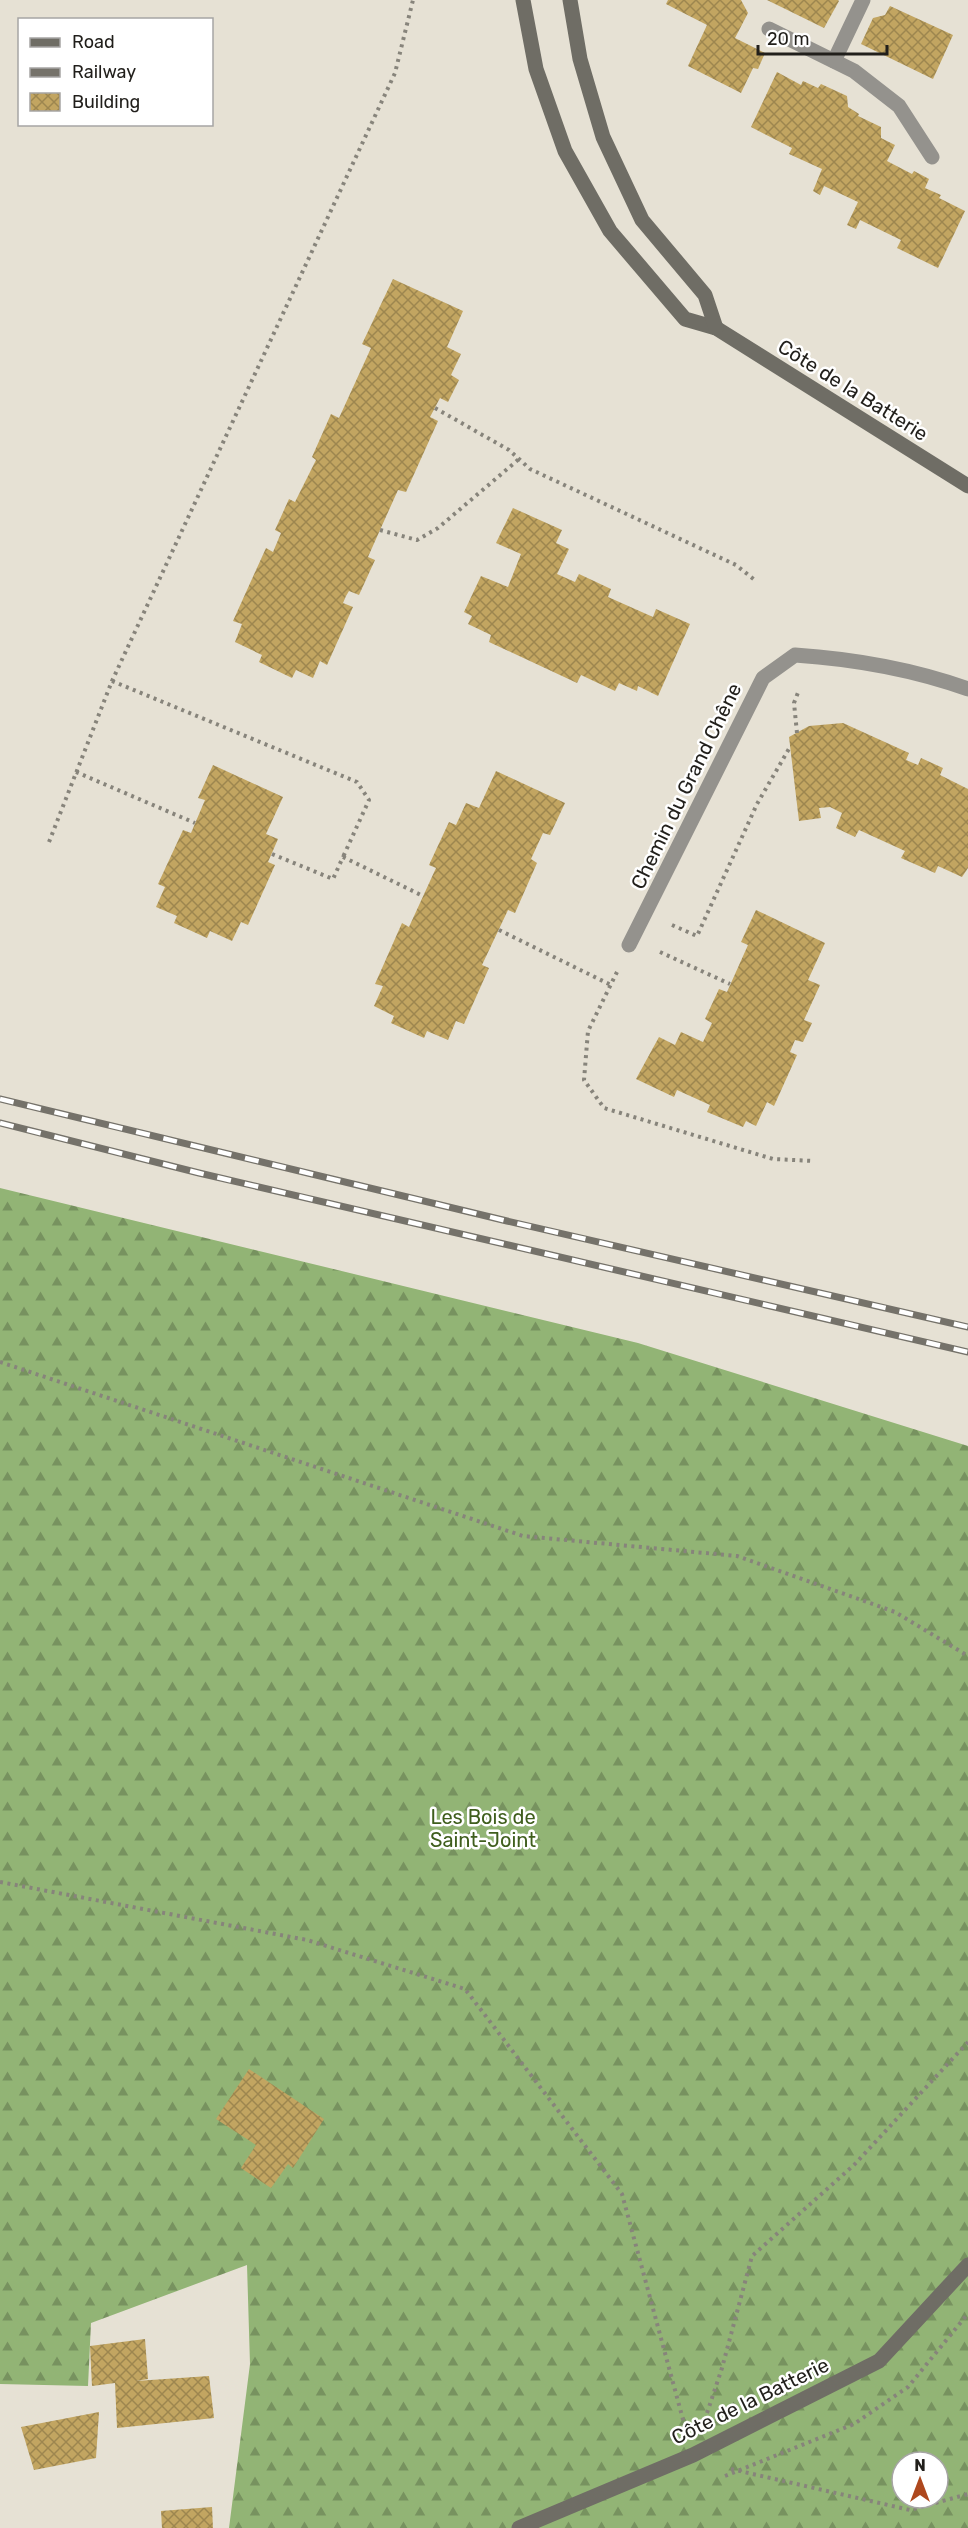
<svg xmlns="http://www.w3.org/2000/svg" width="968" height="2528" font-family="Rubik,sans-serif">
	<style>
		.forest { fill: url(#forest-firs); fill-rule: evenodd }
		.building { fill: url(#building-cross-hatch) }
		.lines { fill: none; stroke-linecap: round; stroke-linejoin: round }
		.path { stroke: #87847b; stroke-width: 4; stroke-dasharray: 3 4.5; stroke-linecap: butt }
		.minor { stroke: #94928d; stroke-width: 15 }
		.secondary { stroke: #6f6d65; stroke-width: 15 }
		.rail-casing { stroke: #75726a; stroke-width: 7 }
		.rail { stroke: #fff; stroke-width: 4.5; stroke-dasharray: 14; stroke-linecap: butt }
		.labels { text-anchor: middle; stroke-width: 5; stroke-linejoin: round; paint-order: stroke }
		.street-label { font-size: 20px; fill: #211f1b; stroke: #fff }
		.park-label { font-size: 20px; fill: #3f5e1d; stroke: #fff }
	</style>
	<defs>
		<pattern id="forest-firs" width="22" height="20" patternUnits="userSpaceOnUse" patternTransform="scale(1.5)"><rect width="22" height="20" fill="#92b475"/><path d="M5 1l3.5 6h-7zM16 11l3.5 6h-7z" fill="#77925f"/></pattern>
		<pattern id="building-cross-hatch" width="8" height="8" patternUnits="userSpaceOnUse" patternTransform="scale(1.5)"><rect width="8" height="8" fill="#c2a561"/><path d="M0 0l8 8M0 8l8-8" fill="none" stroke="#9d864f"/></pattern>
	</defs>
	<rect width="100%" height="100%" fill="#e6e1d4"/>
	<path class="forest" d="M 0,1188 L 638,1343 L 968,1446 L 968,2528 L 229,2528 L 250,2364 L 247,2265 L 91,2323 L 88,2386 L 0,2384 ZM 902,2462 L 938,2462 L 938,2498 L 902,2498 Z"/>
	<g class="building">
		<path d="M 668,0 L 741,0 L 748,13 L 735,38 L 765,53 L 758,69 L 753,68 L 741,93 L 688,66 L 707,25 L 666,4 Z"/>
		<path d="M 767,0 L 838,0 L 839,1 L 824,28 Z"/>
		<path d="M 890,6 L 953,35 L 933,79 L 861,44 L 873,18 L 885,15 Z"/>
		<path d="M 777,72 L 801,85 L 803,81 L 818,88 L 821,84 L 847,96 L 848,107 L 859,114 L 858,116 L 881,127 L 881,138 L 895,145 L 887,161 L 912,174 L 914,171 L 929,179 L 925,188 L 941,195 L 939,198 L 965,211 L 938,268 L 897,248 L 901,240 L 860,220 L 856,229 L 847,225 L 858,202 L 824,186 L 820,195 L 813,191 L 822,169 L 789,154 L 792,148 L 751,127 Z"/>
		<path d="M 393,279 L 463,311 L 447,347 L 461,354 L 451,375 L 459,380 L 448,402 L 440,398 L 430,417 L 438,421 L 406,492 L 398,490 L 380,530 L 368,557 L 375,560 L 359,595 L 349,591 L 346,596 L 343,603 L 353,607 L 327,665 L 320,661 L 313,678 L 296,670 L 292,678 L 259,662 L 262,655 L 235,642 L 242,624 L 233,621 L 266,548 L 273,552 L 281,533 L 275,530 L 289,499 L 295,502 L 316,460 L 312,457 L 331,414 L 339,418 L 371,348 L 362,344 Z"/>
		<path d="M 513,508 L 562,530 L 556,543 L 569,549 L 557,574 L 575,582 L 579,574 L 611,589 L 608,597 L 653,617 L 656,609 L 690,624 L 658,696 L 638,686 L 637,691 L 619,683 L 615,691 L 581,675 L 577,683 L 489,642 L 491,635 L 468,624 L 472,616 L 464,612 L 481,576 L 508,587 L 521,554 L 496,543 Z"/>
		<path d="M 843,723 L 909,753 L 906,760 L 918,765 L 921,758 L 943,768 L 940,775 L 968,789 L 968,868 L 962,877 L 938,866 L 935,873 L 901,858 L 905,851 L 859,830 L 855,837 L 836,828 L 842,813 L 830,807 L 819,808 L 821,818 L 799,821 L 789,737 L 809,726 Z"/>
		<path d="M 213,765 L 283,797 L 266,834 L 278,839 L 268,862 L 275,865 L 248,925 L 241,922 L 232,941 L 210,931 L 207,938 L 174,923 L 177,916 L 156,907 L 165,887 L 158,884 L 183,830 L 191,833 L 205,800 L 198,798 Z"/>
		<path d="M 496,771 L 565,803 L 550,835 L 543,833 L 531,859 L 537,863 L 515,913 L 508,910 L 482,965 L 489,968 L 464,1024 L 456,1021 L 448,1040 L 427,1031 L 424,1038 L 391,1023 L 394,1016 L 374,1006 L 383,986 L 375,984 L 402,923 L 409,927 L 436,868 L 429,865 L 449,822 L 456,825 L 466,803 L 479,808 Z"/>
		<path d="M 756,910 L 825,943 L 808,980 L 820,985 L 804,1020 L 812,1023 L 803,1042 L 795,1040 L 790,1052 L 797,1055 L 774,1106 L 767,1102 L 756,1126 L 746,1121 L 743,1127 L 707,1112 L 710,1105 L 677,1090 L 674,1097 L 636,1079 L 659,1037 L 675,1045 L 681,1032 L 703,1042 L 712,1023 L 705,1019 L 719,989 L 727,992 L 748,945 L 741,942 Z"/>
		<path d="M 249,2069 L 324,2119 L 293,2168 L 288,2164 L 271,2188 L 241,2168 L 256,2145 L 216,2119 Z"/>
		<path d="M 145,2339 L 148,2379 L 136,2381 L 209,2376 L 214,2418 L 117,2428 L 115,2383 L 92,2386 L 90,2346 Z"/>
		<path d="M 99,2412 L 96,2458 L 34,2470 L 21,2427 Z"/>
		<path d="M 212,2507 L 213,2528 L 162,2528 L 161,2511 Z"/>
	</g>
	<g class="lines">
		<g class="path">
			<path d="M 435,408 L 509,450 L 530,469 L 736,565 L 756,581"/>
			<path d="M 380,530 L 417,540 L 438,528 L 519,459"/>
			<path d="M 112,681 L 357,782 L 369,800 L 343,857"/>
			<path d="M 797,733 L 794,703 L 799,690"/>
			<path d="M 76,772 L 195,823"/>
			<path d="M 49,842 L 112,681 L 395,73 L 413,0"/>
			<path d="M 272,854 L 333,879 L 343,857 L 423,896"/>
			<path d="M 672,925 L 697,936 L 757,804 L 790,747"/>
			<path d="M 499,930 L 611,985"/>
			<path d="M 660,952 L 730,984"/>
			<path d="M 617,972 L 588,1031 L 584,1080 L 604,1108 L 773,1159 L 813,1161"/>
			<path d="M 0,1362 L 523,1536 L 737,1556 L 895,1612 L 968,1656"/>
			<path d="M 0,1882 L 307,1940 L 465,1989 L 622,2194 L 685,2427"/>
			<path d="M 707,2413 L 722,2368 L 752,2256 L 854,2165 L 968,2042"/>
			<path d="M 731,2469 L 910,2510 L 968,2494"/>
			<path d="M 725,2476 L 854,2424 L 908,2387 L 966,2316"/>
		</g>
		<g class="minor">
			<path d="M 769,29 L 854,71 L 899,106 L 932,157"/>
			<path d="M 834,61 L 863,0"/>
			<path d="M 629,945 L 763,678 L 795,655 C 854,659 912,669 968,689"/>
		</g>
		<g class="secondary">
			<path d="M 523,0 L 536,69 L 565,151 L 610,231 L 685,319 L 716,328 L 968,486"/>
			<path d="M 570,0 L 580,59 L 603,137 L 642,220 L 705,295 L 716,328"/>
			<path d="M 519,2528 L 693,2455 L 879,2361 L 968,2265"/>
		</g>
		<g class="rail-casing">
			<g id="rail">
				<path d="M 0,1099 L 507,1221 L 968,1327"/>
				<path d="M 0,1123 L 199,1173 L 968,1352"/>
			</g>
		</g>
		<use href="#rail" class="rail"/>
	</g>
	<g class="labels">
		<g class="street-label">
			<text transform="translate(853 390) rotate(32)" y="7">Côte de la Batterie</text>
			<text transform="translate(686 786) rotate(-64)" y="7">Chemin du Grand Chêne</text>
			<text transform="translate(750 2401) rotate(-26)" y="7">Côte de la Batterie</text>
		</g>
		<g class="park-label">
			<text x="483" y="1824">Les Bois de<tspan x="483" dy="23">Saint-Joint</tspan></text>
		</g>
	</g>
	<rect x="18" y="18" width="195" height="108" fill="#ffffff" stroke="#a6a5a4" stroke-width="1.5"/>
	<rect x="30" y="38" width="30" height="9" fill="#6f6d65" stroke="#a6a5a4" stroke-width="1.5"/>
	<text x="72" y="48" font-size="18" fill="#211f1b">Road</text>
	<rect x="30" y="68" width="30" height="9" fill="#75726a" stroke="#a6a5a4" stroke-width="1.5"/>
	<text x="72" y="78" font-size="18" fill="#211f1b">Railway</text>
	<rect x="30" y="93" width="30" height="18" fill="url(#building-cross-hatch)" stroke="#a6a5a4" stroke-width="1.5"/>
	<text x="72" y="108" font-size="18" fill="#211f1b">Building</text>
	<g transform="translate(920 2480)"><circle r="28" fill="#ffffff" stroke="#a6a5a4" stroke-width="1.5"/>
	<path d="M0-4.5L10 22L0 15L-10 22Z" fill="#ae481e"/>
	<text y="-9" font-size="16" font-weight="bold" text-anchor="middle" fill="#211f1b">N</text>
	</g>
	<path d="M758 45v9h129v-9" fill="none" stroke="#211f1b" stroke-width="3"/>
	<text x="767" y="45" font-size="18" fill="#211f1b" stroke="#ffffff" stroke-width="4.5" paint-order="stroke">20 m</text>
</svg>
